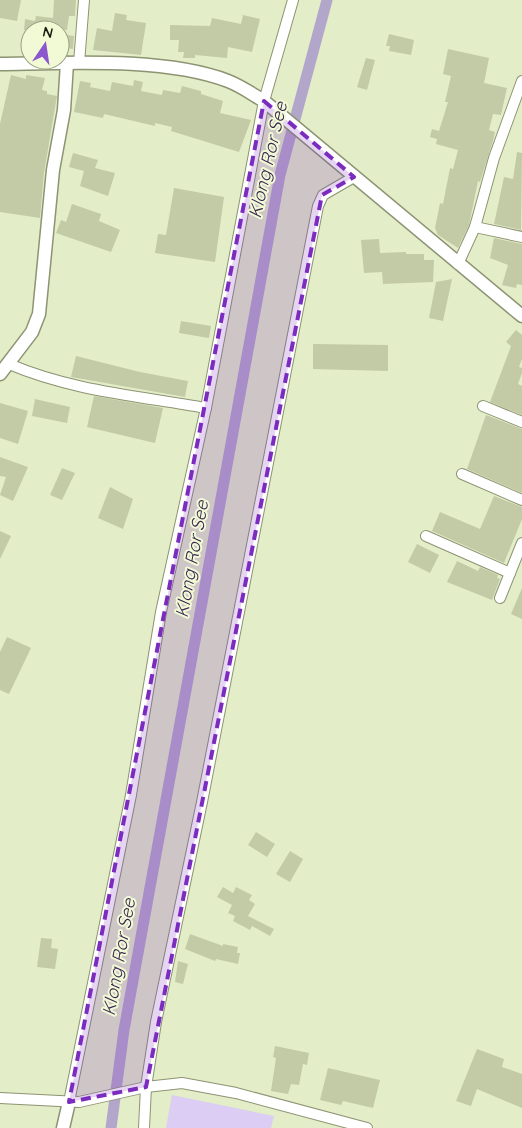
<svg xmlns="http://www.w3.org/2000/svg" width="522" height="1128" font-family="Quicksand,sans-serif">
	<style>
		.green { fill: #dbcdf3 }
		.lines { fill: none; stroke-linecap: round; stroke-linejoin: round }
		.canal { stroke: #b3a6cb; stroke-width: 11 }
		.building { fill: #c2cba6 }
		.minor-casing { stroke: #8c9472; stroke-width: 12 }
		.tertiary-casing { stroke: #8c9472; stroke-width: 15 }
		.minor { stroke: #fff; stroke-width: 10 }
		.tertiary { stroke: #fff; stroke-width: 12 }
		.marked { fill: #7b2cbf; fill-opacity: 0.2; stroke: #7b2cbf; stroke-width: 4; stroke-dasharray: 10 6; stroke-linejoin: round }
		.labels { text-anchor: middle; stroke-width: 4; stroke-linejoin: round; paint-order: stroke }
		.water-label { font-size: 18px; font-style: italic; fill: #382353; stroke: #f1fad5 }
	</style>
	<rect width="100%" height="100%" fill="#e3edc8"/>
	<path class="green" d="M 172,1095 L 274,1116 L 271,1128 L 166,1128 Z"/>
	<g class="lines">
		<path class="canal" d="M 111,1128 L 124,1030 L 280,175 L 327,0"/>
	</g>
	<g class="building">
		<path d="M 0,0 L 21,0 L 17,21 L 0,18 Z"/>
		<path d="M 54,0 L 76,0 L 75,16 L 69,16 L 67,30 L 24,30 L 25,19 L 35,21 L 36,16 L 53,18 Z"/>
		<path d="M 115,13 L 127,15 L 126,20 L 146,23 L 141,55 L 93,50 L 97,28 L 112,31 Z"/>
		<path d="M 243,15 L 260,19 L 252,52 L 228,47 L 227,58 L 195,55 L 195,58 L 183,58 L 184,52 L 178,52 L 179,40 L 170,40 L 170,25 L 210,26 L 212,18 L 241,24 Z"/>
		<path d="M 60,34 L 74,36 L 73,49 L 60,47 Z"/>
		<path d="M 389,34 L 414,40 L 411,55 L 389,51 L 390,46 L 386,46 Z"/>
		<path d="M 448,49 L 489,58 L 484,83 L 507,88 L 501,115 L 493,114 L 489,130 L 495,132 L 493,141 L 480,182 L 478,181 L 469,225 L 458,248 L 438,235 L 435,228 L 440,203 L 443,204 L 450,168 L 453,169 L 458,150 L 436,144 L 437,139 L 430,137 L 432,129 L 439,131 L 448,102 L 445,102 L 451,76 L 443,74 Z"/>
		<path d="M 366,58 L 375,60 L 367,90 L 357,87 Z"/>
		<path d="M 11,75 L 26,79 L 26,75 L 45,78 L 42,90 L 47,91 L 47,94 L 57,96 L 44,173 L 40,218 L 0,212 L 0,124 Z"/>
		<path d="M 134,80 L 143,82 L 141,91 L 162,95 L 163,90 L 180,93 L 182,86 L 201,91 L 201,94 L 223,101 L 220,113 L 251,120 L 239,152 L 171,131 L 172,127 L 155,123 L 155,126 L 104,114 L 103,118 L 74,112 L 80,81 L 91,83 L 90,87 L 110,91 L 112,82 L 133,86 Z"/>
		<path d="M 517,152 L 522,153 L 521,230 L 494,224 L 504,177 L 513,179 Z"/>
		<path d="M 73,153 L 98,160 L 95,168 L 115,173 L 108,196 L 80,186 L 84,171 L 69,167 Z"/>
		<path d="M 174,188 L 224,197 L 215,262 L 155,253 L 158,234 L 166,235 Z"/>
		<path d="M 72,204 L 101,214 L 99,221 L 120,230 L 111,252 L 56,233 L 61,220 L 66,222 Z"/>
		<path d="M 494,238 L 522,244 L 522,285 L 517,284 L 516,288 L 502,285 L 508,265 L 490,258 Z"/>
		<path d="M 379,239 L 380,253 L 406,252 L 406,254 L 424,254 L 424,260 L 434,260 L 433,282 L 383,284 L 382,272 L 364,273 L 361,240 Z"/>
		<path d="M 452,279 L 443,321 L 429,318 L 436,282 Z"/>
		<path d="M 181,321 L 211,326 L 209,338 L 179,333 Z"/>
		<path d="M 516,330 L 522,335 L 522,359 L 519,367 L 522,368 L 522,373 L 518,384 L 522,386 L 522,415 L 490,402 L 511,346 L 506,342 Z"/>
		<path d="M 313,344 L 388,345 L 388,371 L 313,369 Z"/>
		<path d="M 76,356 L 140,372 L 188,381 L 185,397 L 71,377 Z"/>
		<path d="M 94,396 L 163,408 L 155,443 L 87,427 Z"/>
		<path d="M 35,399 L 70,407 L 67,423 L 32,416 Z"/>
		<path d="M 0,403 L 28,411 L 18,444 L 0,438 Z"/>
		<path d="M 486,415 L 522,429 L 522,493 L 467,469 Z"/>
		<path d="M 0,457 L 28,467 L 13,501 L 0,495 L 6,477 L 0,476 Z"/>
		<path d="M 62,468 L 75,473 L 62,500 L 50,495 Z"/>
		<path d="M 110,487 L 133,499 L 123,529 L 98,518 Z"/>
		<path d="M 494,496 L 522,507 L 522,519 L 504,563 L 432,531 L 440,512 L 480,529 Z"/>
		<path d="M 0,531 L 11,536 L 0,559 Z"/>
		<path d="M 417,544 L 439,555 L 430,573 L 408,562 Z"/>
		<path d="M 457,561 L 478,571 L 480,567 L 498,575 L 497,578 L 500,579 L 492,600 L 447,582 Z"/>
		<path d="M 522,588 L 522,619 L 511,614 Z"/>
		<path d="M 7,637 L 31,648 L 9,694 L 0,690 L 0,652 Z"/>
		<path d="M 256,832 L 275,844 L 267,857 L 248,845 Z"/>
		<path d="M 290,851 L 303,859 L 290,882 L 276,874 Z"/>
		<path d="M 223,887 L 233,893 L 236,887 L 252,895 L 249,900 L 255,904 L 248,916 L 274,929 L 270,936 L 252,926 L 250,930 L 233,921 L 235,916 L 228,913 L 232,905 L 217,897 Z"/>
		<path d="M 190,934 L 223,946 L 223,944 L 238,947 L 237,953 L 240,953 L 238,964 L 216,959 L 215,961 L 185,949 Z"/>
		<path d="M 41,938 L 52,939 L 51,948 L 58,949 L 55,969 L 37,967 Z"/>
		<path d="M 178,961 L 188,964 L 183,984 L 175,982 Z"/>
		<path d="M 275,1046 L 309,1053 L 307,1065 L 303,1064 L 299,1085 L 291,1084 L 288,1094 L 271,1091 L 276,1058 L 273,1057 Z"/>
		<path d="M 477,1049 L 504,1059 L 502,1067 L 522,1074 L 522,1108 L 477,1089 L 471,1106 L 456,1101 Z"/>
		<path d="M 328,1068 L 380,1080 L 373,1108 L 343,1101 L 341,1105 L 320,1100 Z"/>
	</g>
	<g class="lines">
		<g class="minor-casing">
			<g id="minor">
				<path d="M 79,63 L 84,0"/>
				<path d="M 475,227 L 522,237"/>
				<path d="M 458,264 L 475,227 L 494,158 L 522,81"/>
				<path d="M 9,364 C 72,391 140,396 206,408"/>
				<path d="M 483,406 L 522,422"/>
				<path d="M 462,474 L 522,500"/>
				<path d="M 426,536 L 510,573"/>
				<path d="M 500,598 L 522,543"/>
				<path d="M 0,1098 L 79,1102 L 146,1087 L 182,1083 L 236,1093 L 367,1128"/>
				<path d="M 69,1102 L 131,795 L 161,612 L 206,408 L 264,101 L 293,0"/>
				<path d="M 144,1128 L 146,1087 L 156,1022 L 202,802 L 318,206 L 323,195 L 354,177"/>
			</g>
		</g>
		<g class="tertiary-casing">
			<g id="tertiary">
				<path d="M 0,64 C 67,63 165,57 228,81 C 241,86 252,94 264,101 L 522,316"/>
				<path d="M 0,374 L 32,332 L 39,314 L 53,170 L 64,110 L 67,63"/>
				<path d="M 63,1128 L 69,1102"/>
			</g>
		</g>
		<use href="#minor" class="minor"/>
		<use href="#tertiary" class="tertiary"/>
	</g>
	<path class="marked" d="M 264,101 L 354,177 L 322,195 L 146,1087 L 69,1102 Z"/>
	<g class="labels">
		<g class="water-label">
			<text transform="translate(268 160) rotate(-77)" y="6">Klong Ror See</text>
			<text transform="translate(192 559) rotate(-80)" y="6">Klong Ror See</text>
			<text transform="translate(119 957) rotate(-80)" y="6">Klong Ror See</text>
		</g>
	</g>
	<g transform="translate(45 45) rotate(13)"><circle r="24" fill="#f1fad5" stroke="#9aa085"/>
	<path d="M0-4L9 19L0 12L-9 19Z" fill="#8c56ce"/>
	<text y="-8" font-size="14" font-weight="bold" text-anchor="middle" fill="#171a0d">N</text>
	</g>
</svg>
